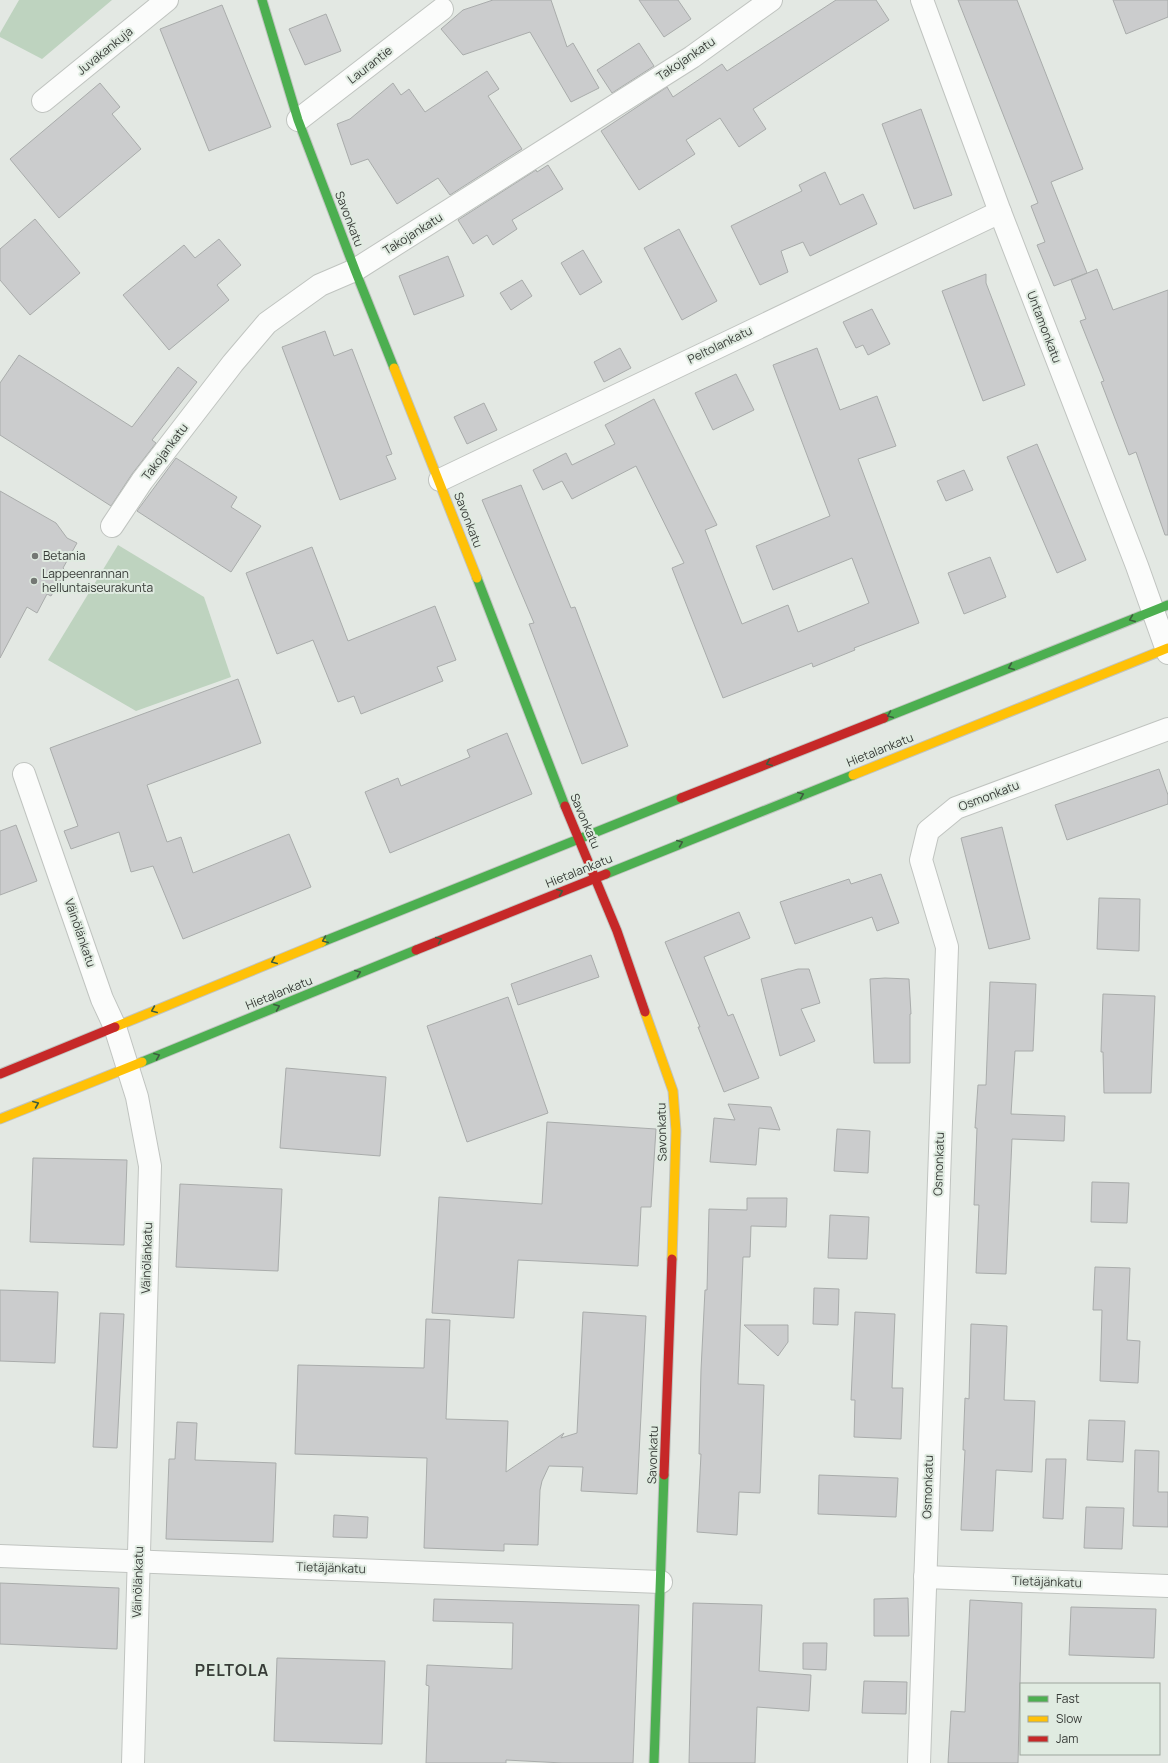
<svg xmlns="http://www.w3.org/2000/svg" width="1168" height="1763" font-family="Manrope,sans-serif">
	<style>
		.green { fill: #bed3bf }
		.building { fill: #cbcccd; stroke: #a9acab }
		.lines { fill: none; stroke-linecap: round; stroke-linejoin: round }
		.street-casing { stroke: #c0c4c0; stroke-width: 24 }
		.fast-casing { stroke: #c0c4c0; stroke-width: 11 }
		.slow-casing { stroke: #c0c4c0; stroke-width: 11 }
		.jam-casing { stroke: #c0c4c0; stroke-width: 11 }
		.street { stroke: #fbfcfb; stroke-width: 22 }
		.fast { stroke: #4caf50; stroke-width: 9 }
		.slow { stroke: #ffc107; stroke-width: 9 }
		.jam { stroke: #c62828; stroke-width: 9 }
		.oneway { stroke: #3e5e3f }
		.poi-dot { fill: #747874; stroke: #e0ebe1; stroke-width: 1.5 }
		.labels { text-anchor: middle; stroke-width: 4; stroke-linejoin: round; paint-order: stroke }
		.street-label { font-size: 12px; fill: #383c38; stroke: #e0ebe1 }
		.poi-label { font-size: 12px; fill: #383c38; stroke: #e0ebe1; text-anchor: start }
		.district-label { font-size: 16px; font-weight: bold; letter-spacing: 1px; fill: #383c38; stroke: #e0ebe1 }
	</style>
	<rect width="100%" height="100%" fill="#e3e8e3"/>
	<g class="green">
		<path d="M 19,0 L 112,0 L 42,59 L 0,37 L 0,33 Z"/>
		<path d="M 118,545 L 204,597 L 231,677 L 136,711 L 48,660 Z"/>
	</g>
	<g class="building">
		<path d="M 493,0 L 551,0 L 567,47 L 573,43 L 599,88 L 571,102 L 530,32 L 463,55 L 441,29 L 463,10 Z"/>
		<path d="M 639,0 L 678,0 L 691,19 L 664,37 Z"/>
		<path d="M 836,0 L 876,0 L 889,20 L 753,109 L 766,129 L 739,147 L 720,118 L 686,140 L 695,154 L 639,190 L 601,131 L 667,87 L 673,97 L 722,64 L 727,71 Z"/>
		<path d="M 958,0 L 1017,0 L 1083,169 L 1051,182 L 1087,273 L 1054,286 L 1037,245 L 1045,242 L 1031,206 L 1038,203 Z"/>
		<path d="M 1113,0 L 1168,0 L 1168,17 L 1126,34 Z"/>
		<path d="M 222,5 L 271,127 L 209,151 L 160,29 Z"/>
		<path d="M 326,14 L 341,51 L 305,65 L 289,29 Z"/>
		<path d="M 639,43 L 654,66 L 612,93 L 597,70 Z"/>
		<path d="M 487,71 L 499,89 L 488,96 L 522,149 L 450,195 L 438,178 L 397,204 L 368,159 L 351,165 L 337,124 L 350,119 L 393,83 L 401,95 L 409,89 L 425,112 Z"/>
		<path d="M 100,83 L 120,107 L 112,114 L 141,149 L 59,218 L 10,159 Z"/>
		<path d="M 921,109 L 952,195 L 914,209 L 882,124 Z"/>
		<path d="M 548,165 L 563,189 L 512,220 L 517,229 L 493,245 L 487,235 L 473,244 L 458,220 L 536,170 L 537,172 Z"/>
		<path d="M 825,172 L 840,205 L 863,194 L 877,224 L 810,256 L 803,242 L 781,251 L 788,272 L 760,285 L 731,226 L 802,191 L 799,185 Z"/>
		<path d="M 35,219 L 80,273 L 30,315 L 0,280 L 0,249 Z"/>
		<path d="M 679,229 L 717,301 L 682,320 L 644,248 Z"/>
		<path d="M 219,239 L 241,265 L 217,285 L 229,300 L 169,350 L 123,295 L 184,245 L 195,258 Z"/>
		<path d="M 583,250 L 602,282 L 580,295 L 561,263 Z"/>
		<path d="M 448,256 L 464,296 L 414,315 L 399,276 Z"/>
		<path d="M 1097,269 L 1113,310 L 1168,290 L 1168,535 L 1165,535 L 1136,452 L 1129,455 L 1101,382 L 1104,381 L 1080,321 L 1086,319 L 1071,280 Z"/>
		<path d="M 986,274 L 986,283 L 1025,385 L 983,401 L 942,291 Z"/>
		<path d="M 522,280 L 532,296 L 511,310 L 500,293 Z"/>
		<path d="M 872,309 L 890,344 L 868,355 L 863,345 L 856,348 L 843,322 Z"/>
		<path d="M 325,331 L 334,356 L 352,349 L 392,454 L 386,456 L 396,479 L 340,500 L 282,347 Z"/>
		<path d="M 620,348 L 631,368 L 604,382 L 594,362 Z"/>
		<path d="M 817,348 L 840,410 L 877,396 L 896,446 L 858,459 L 919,623 L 854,648 L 855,650 L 813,667 L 812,663 L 723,698 L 672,568 L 684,563 L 636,466 L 572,499 L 562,481 L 543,490 L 533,470 L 566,453 L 572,465 L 615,444 L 605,425 L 654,399 L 717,525 L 705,530 L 742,624 L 788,605 L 798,632 L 869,603 L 852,558 L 773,590 L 756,546 L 830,516 L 773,365 Z"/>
		<path d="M 19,355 L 132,427 L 178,367 L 197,382 L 152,440 L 156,443 L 132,474 L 111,506 L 0,435 L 0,383 Z"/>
		<path d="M 736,374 L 754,410 L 713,430 L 695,393 Z"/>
		<path d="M 484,403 L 497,430 L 467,444 L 454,417 Z"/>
		<path d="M 1037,444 L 1086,560 L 1057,573 L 1007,457 Z"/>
		<path d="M 176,458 L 237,497 L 231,507 L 261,526 L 231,572 L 137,511 Z"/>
		<path d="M 964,470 L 973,490 L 946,501 L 937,481 Z"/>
		<path d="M 521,485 L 571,608 L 575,607 L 628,746 L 582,764 L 529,624 L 534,623 L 482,500 Z"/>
		<path d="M 0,491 L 56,523 L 67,538 L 77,543 L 63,568 L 66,571 L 51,596 L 47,594 L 37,613 L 27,607 L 0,658 Z"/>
		<path d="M 312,547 L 348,641 L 435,606 L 456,660 L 437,667 L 443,681 L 361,714 L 354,696 L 338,702 L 313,640 L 277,654 L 246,573 Z"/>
		<path d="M 990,557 L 1006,597 L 964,614 L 948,573 Z"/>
		<path d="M 238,679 L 261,743 L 147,785 L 167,842 L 181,837 L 193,873 L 289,834 L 311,887 L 183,939 L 153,866 L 131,872 L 119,832 L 71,849 L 64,831 L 78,826 L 50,748 Z"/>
		<path d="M 507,733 L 532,794 L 390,853 L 365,792 L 398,778 L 401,786 L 470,757 L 467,750 Z"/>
		<path d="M 1159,769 L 1168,795 L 1168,804 L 1067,840 L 1055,805 Z"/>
		<path d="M 16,825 L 37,881 L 0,895 L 0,831 Z"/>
		<path d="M 1002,827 L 1030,939 L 989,949 L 961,838 Z"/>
		<path d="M 881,874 L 899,923 L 877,931 L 872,917 L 795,944 L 780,902 L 849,879 L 851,884 Z"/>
		<path d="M 1099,898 L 1140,899 L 1139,951 L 1097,949 Z"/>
		<path d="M 739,912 L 750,938 L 704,957 L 728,1016 L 733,1014 L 759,1078 L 724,1092 L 698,1027 L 700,1027 L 665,942 Z"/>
		<path d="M 591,955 L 599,977 L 518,1005 L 511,984 Z"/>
		<path d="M 798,969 L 809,969 L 820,1003 L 801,1009 L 815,1041 L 780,1056 L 761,979 Z"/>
		<path d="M 885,978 L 909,979 L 911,1014 L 910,1014 L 910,1063 L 874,1063 L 870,979 Z"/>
		<path d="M 990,982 L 1036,984 L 1033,1051 L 1015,1051 L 1011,1114 L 1065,1116 L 1064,1141 L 1012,1139 L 1006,1274 L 976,1273 L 979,1205 L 974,1205 L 977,1128 L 975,1128 L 978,1085 L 986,1085 Z"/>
		<path d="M 1103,994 L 1155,996 L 1151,1093 L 1104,1093 L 1103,1052 L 1101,1052 Z"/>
		<path d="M 508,997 L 548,1113 L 467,1142 L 427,1026 Z"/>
		<path d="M 286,1068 L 386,1077 L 380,1156 L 280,1148 Z"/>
		<path d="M 728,1104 L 771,1107 L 780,1130 L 759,1128 L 756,1165 L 710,1162 L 714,1118 L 735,1120 Z"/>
		<path d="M 547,1122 L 656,1129 L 651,1207 L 641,1207 L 638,1266 L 518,1260 L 514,1318 L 432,1313 L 439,1197 L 542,1204 Z"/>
		<path d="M 837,1129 L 870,1131 L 868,1173 L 834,1171 Z"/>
		<path d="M 33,1158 L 127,1160 L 124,1245 L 30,1242 Z"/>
		<path d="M 1092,1182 L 1129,1183 L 1127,1223 L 1091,1222 Z"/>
		<path d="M 180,1184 L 282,1189 L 278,1271 L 176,1267 Z"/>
		<path d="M 747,1198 L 787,1198 L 786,1227 L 751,1226 L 750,1257 L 743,1257 L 738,1384 L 764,1385 L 760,1493 L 739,1492 L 737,1535 L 697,1532 L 701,1454 L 699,1454 L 701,1370 L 705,1290 L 707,1290 L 709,1209 L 747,1210 Z"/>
		<path d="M 830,1215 L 869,1217 L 867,1259 L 828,1258 Z"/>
		<path d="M 1095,1267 L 1130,1268 L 1127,1340 L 1140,1341 L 1138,1383 L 1100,1381 L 1102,1310 L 1093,1310 Z"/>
		<path d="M 814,1288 L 839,1289 L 838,1325 L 813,1324 Z"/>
		<path d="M 0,1290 L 58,1292 L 55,1363 L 0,1361 Z"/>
		<path d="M 583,1312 L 646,1316 L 637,1494 L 581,1491 L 583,1467 L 549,1466 L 542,1481 L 540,1490 L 538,1545 L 504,1544 L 504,1551 L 424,1548 L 427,1458 L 295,1454 L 298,1365 L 424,1368 L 426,1319 L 450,1320 L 446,1419 L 508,1421 L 506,1472 L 564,1433 L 561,1438 L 577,1433 Z"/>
		<path d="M 855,1312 L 895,1314 L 892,1388 L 903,1388 L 901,1439 L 854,1437 L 855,1400 L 851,1400 Z"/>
		<path d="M 100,1313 L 124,1314 L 117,1448 L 93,1447 Z"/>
		<path d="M 971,1324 L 1007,1326 L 1004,1400 L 1035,1401 L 1032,1472 L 996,1470 L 993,1531 L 961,1530 L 965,1450 L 963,1450 L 965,1398 L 969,1399 Z"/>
		<path d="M 744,1325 L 788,1325 L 788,1342 L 778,1356 Z"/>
		<path d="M 1089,1420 L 1125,1421 L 1123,1462 L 1087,1460 Z"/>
		<path d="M 177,1422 L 197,1423 L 195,1460 L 276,1463 L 273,1542 L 166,1539 L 169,1459 L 175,1459 Z"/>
		<path d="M 1135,1450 L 1159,1451 L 1158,1492 L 1168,1492 L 1168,1527 L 1133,1526 Z"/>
		<path d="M 1046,1459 L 1066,1459 L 1063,1519 L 1043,1518 Z"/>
		<path d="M 819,1475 L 898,1478 L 896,1517 L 818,1514 Z"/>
		<path d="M 1086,1507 L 1124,1508 L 1122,1549 L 1084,1548 Z"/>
		<path d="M 334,1515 L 368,1517 L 367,1538 L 333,1537 Z"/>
		<path d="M 0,1583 L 119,1588 L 117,1649 L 0,1644 Z"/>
		<path d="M 908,1598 L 909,1636 L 874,1636 L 874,1599 Z"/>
		<path d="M 434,1599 L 639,1605 L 633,1763 L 563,1763 L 506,1760 L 506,1763 L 426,1763 L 429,1686 L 426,1685 L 427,1665 L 512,1669 L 513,1623 L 433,1621 Z"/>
		<path d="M 970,1600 L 1022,1603 L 1018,1763 L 948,1763 L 951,1711 L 965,1712 Z"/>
		<path d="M 693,1603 L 762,1605 L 759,1671 L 811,1675 L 809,1711 L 757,1707 L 755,1763 L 689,1763 Z"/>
		<path d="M 1071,1607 L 1156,1609 L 1154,1658 L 1069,1655 Z"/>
		<path d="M 803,1643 L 827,1643 L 826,1670 L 803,1669 Z"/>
		<path d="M 277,1658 L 385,1661 L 382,1744 L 274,1741 Z"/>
		<path d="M 864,1681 L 907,1682 L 906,1714 L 862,1713 Z"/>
	</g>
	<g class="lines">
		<g class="street-casing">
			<g id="street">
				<path d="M 922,0 L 1000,212 L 1137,566 L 1168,653"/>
				<path d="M 43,101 L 167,0"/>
				<path d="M 298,120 L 442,9"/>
				<path d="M 440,480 L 1000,212"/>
				<path d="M 112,526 L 142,481 L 233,363 L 267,323 L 320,285 L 355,270 L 692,57 L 771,0"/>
				<path d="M 24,774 L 102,999 L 115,1027 L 137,1097 L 150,1166 L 133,1763"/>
				<path d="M 0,1556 L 661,1582"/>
				<path d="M 925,1577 L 1168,1586"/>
				<path d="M 919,1763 L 947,947 L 921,860 L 928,831 L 956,808 L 1168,729"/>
			</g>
		</g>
		<g class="fast-casing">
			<g id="fast">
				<path d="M 262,0 L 298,120 L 355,270 L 394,368"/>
				<path d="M 477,578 L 565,806"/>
				<path d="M 884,718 L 1168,605"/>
				<path d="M 606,874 L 853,775"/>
				<path d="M 322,942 L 681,798"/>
				<path d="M 142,1062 L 416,950"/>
				<path d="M 654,1763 L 664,1475"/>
			</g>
		</g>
		<g class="slow-casing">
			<g id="slow">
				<path d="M 394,368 L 477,578"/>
				<path d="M 853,775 L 1168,648"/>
				<path d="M 645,1012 L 673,1091 L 676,1131 L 672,1259"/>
				<path d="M 115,1027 L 322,942"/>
				<path d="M 0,1119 L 142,1062"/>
			</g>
		</g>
		<g class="jam-casing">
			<g id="jam">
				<path d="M 681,798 L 884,718"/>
				<path d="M 565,806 L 617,931 L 645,1012"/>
				<path d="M 416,950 L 606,874"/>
				<path d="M 0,1074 L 115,1027"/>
				<path d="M 664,1475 L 672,1259"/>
			</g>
		</g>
		<use href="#street" class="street"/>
		<use href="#fast" class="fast"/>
		<use href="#slow" class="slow"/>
		<use href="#jam" class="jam"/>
	</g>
	<defs><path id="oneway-chevron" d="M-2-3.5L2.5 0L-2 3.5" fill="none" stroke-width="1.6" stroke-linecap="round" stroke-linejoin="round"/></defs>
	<g class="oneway">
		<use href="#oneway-chevron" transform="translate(1132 619) rotate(158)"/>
		<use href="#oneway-chevron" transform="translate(1011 667) rotate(158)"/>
		<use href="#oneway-chevron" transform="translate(890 715) rotate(158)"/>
		<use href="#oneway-chevron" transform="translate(769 763) rotate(158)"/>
		<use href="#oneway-chevron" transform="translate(801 795) rotate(-22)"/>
		<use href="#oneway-chevron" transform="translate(680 843) rotate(-22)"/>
		<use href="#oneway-chevron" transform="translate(560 892) rotate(-22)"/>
		<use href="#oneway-chevron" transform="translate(325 940) rotate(158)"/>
		<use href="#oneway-chevron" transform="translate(439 940) rotate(-22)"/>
		<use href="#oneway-chevron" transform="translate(274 961) rotate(157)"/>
		<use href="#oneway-chevron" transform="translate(358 973) rotate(-22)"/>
		<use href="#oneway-chevron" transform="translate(277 1007) rotate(-22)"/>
		<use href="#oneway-chevron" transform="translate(154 1010) rotate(157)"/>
		<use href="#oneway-chevron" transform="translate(157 1056) rotate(-22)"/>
		<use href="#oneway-chevron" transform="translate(36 1104) rotate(-22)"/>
	</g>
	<g class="poi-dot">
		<circle cx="35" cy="556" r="4"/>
		<circle cx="34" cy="581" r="4"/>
	</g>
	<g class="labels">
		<g class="street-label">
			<text transform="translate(105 51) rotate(-39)" y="4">Juvakankuja</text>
			<text transform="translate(686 59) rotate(-34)" y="4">Takojankatu</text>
			<text transform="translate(370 65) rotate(-38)" y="4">Laurantie</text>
			<text transform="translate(349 219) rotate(69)" y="4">Savonkatu</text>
			<text transform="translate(413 234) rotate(-32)" y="4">Takojankatu</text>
			<text transform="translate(1044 327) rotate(69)" y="4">Untamonkatu</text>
			<text transform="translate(720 345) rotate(-26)" y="4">Peltolankatu</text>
			<text transform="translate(165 452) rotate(-53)" y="4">Takojankatu</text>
			<text transform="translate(468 520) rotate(69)" y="4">Savonkatu</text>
			<text transform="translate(880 750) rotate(-22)" y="4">Hietalankatu</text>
			<text transform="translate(989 796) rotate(-21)" y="4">Osmonkatu</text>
			<text transform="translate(585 821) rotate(67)" y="4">Savonkatu</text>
			<text transform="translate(579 871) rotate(-22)" y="4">Hietalankatu</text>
			<text transform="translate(80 933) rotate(71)" y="4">Väinölänkatu</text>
			<text transform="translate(279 993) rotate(-22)" y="4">Hietalankatu</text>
			<text transform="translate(662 1132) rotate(-91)" y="4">Savonkatu</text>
			<text transform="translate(939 1164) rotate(-88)" y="4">Osmonkatu</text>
			<text transform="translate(147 1258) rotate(-88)" y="4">Väinölänkatu</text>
			<text transform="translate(653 1455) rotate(-88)" y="4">Savonkatu</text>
			<text transform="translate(928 1487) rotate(-88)" y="4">Osmonkatu</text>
			<text transform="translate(331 1568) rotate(2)" y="4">Tietäjänkatu</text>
			<text transform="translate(138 1582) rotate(-88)" y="4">Väinölänkatu</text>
			<text transform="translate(1047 1582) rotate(2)" y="4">Tietäjänkatu</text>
		</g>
		<g class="poi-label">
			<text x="43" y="560">Betania</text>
			<text x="42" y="578">Lappeenrannan<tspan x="42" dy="14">helluntaiseurakunta</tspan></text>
		</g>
		<g class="district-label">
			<text x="232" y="1676">PELTOLA</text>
		</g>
	</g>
	<rect x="1020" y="1683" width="140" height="72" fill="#e0ebe1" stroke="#9da59d"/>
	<rect x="1028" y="1696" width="20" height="6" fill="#4caf50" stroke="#9da59d"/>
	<text x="1056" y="1703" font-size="12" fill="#383c38">Fast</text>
	<rect x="1028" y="1716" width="20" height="6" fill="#ffc107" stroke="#9da59d"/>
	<text x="1056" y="1723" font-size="12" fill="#383c38">Slow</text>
	<rect x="1028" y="1736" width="20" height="6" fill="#c62828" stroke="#9da59d"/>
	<text x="1056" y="1743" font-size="12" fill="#383c38">Jam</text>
</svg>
